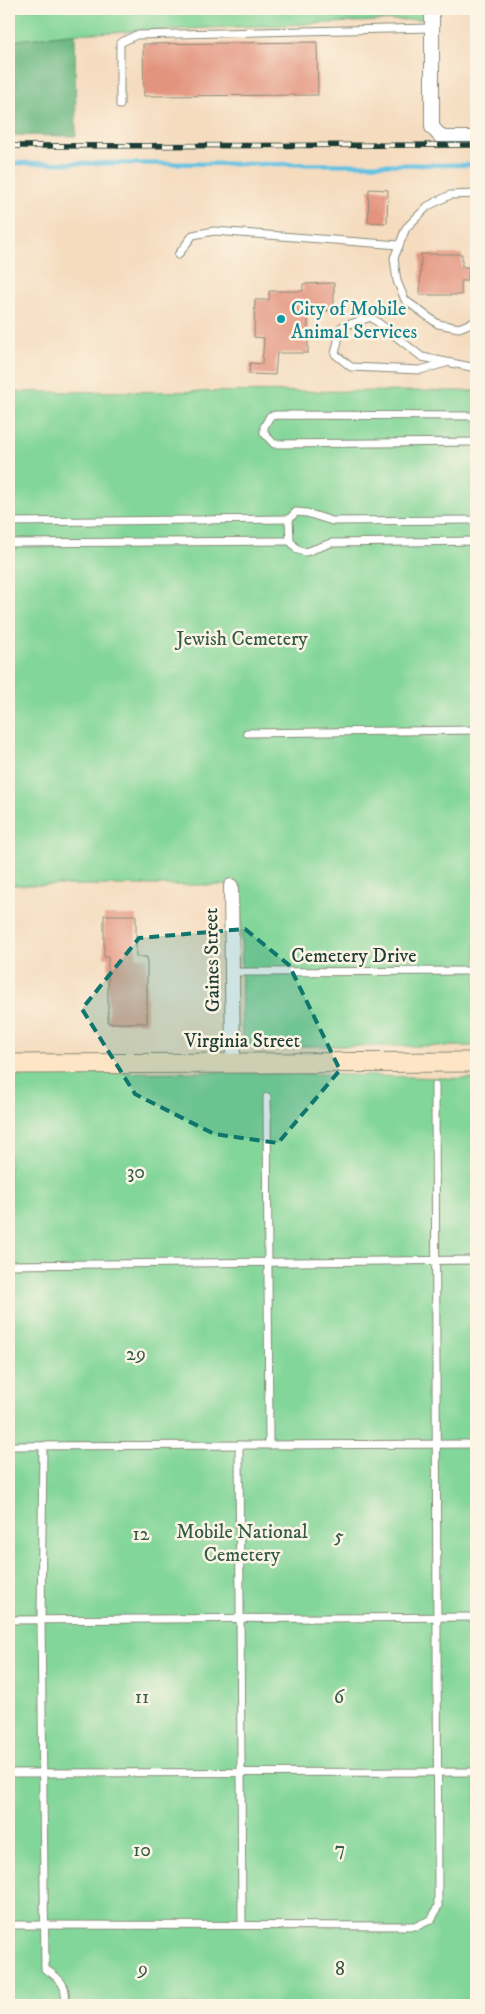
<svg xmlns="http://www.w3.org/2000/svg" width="485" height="2014" font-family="'IM FELL DW Pica',serif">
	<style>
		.green { fill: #82d699; stroke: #508a66 }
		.forest { fill: #69b781; stroke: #447a5a }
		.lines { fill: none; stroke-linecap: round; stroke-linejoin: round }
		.stream { stroke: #63c1e1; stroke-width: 4.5 }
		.building { fill: #e3947f }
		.lane-casing { stroke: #8a8c7a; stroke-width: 9 }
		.street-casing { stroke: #8a8c7a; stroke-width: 16 }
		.secondary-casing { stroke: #8a8c7a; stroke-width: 21 }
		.lane { stroke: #fff; stroke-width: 7 }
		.street { stroke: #fff; stroke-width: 14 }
		.secondary { stroke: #fde5c5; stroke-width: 19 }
		.rail-casing { stroke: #1f3d34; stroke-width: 5.5 }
		.rail { stroke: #fcf5e5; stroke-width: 4; stroke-dasharray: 11; stroke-linecap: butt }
		.marked { fill: #0f766e; fill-opacity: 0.2; stroke: #0f766e; stroke-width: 4; stroke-dasharray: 10 6; stroke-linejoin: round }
		.culture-dot { fill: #0f9aa8; stroke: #fcf5e5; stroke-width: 2 }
		.labels { text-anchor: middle; stroke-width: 5; stroke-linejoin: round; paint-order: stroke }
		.culture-label { font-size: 20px; fill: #0d838f; stroke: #fcf5e5; text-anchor: start }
		.park-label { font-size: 20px; fill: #335c48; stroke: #fcf5e5 }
		.street-label { font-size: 20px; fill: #1f3d34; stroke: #fcf5e5 }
	</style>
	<rect width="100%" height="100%" fill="#fcf5e5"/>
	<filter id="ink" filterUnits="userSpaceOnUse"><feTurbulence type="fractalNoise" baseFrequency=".02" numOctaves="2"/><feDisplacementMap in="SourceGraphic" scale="10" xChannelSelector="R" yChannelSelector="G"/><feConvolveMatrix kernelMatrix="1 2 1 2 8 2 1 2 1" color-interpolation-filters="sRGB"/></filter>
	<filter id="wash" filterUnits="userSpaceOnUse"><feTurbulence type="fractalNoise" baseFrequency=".0096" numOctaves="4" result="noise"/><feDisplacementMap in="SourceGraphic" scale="20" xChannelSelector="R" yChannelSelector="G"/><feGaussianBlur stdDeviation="1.12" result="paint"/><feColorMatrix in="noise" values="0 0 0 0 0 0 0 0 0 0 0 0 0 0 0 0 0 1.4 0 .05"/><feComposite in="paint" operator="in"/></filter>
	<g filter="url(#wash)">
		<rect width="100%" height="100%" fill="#f5dcbf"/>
		<g class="green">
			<path d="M 9,9 L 425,9 L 425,19 L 68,34 L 9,41 Z"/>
			<path d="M 476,391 L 476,1046 L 242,1046 L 241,885 L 9,885 L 9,392 Z"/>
			<path d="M 245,1072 L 476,1079 L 476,2005 L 9,2005 L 9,1073 Z"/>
		</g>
		<path class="forest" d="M 75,34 L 76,136 L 9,135 L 9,41 Z"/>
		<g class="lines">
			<path class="stream" d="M 9,163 L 476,165"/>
		</g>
		<g id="blocks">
			<g class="building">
				<path d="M 317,42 L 318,95 L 144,96 L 143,44 Z"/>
				<path d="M 369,189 L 388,190 L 387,223 L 368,222 Z"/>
				<path d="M 421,254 L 462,254 L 462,267 L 468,267 L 468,281 L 461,281 L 461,295 L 420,295 Z"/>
				<path d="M 334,283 L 334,310 L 308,312 L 308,353 L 277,353 L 275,375 L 249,374 L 250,363 L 262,364 L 264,338 L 254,337 L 255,300 L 269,300 L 269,291 L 303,291 L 303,284 Z"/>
				<path d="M 104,915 L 136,915 L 136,957 L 147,957 L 147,1023 L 108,1023 L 108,957 L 104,957 Z"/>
			</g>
		</g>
	</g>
	<g filter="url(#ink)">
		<use href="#blocks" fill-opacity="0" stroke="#8a8c7a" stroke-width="1"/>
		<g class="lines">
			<g class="lane-casing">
				<g id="lane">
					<path d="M 120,105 L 120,43 L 136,35 L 432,28"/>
					<path d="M 476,194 L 450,195 L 428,206 L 406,228 L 394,258 L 397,281 L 405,300 L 438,324 L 459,328 L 476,321"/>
					<path d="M 178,255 L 193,235 L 214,231 L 399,245"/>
					<path d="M 446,363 L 420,370 L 351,367 L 335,354 L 341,327 L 371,317 L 422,357 L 476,368"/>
					<path d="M 476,416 L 277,415 L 270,416 L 264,427 L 264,433 L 274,444 L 476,442"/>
					<path d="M 476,520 L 332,521 L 307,513 L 296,512 L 289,519 L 290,541 L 298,550 L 306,552 L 331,543 L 476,541"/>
					<path d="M 9,522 L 289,519"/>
					<path d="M 9,543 L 290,541"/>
					<path d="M 247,733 L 476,730"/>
					<path d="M 232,972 L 476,971"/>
					<path d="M 267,1097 L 269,1445"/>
					<path d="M 9,1265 L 476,1260"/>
					<path d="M 239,1445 L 242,1925"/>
					<path d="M 9,1446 L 476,1444"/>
					<path d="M 43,1446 L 41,1620 L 45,1969 C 60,1978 69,1987 64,2005"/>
					<path d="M 9,1620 L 476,1617"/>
					<path d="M 9,1773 L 476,1772"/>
					<path d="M 9,1925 L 417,1926 L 432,1919 L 438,1906 L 435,1086"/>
				</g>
			</g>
			<g class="street-casing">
				<g id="street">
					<path d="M 432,9 L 432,127 L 442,138 L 476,138"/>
					<path d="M 231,886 L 233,1063"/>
				</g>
			</g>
			<g class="secondary-casing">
				<path id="secondary" d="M 9,1064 L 476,1062"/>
			</g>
			<use href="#lane" class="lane"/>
			<use href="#street" class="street"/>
			<use href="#secondary" class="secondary"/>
			<g class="rail-casing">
				<path id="rail" d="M 9,146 L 476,145"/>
			</g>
			<use href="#rail" class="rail"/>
		</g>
	</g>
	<path class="marked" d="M 245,929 L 289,965 L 340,1070 L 278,1143 L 214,1134 L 135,1094 L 82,1009 L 139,938 Z"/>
	<circle class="culture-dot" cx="281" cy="319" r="5"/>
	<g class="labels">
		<g class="culture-label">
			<text x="291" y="315">City of Mobile<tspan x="291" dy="23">Animal Services</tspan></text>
		</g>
		<g class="park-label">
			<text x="242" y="645">Jewish Cemetery</text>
			<text x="136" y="1178">30</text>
			<text x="136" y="1360">29</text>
			<text x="242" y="1538">Mobile National<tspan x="242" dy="23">Cemetery</tspan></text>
			<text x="141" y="1540">12</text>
			<text x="339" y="1542">5</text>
			<text x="142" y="1703">11</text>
			<text x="339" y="1703">6</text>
			<text x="340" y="1855">7</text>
			<text x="142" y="1856">10</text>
			<text x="143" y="1975">9</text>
			<text x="340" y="1975">8</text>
		</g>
		<g class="street-label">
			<text x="354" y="962">Cemetery Drive</text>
			<text transform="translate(211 960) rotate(-91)" y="7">Gaines Street</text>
			<text x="242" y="1047">Virginia Street</text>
		</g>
	</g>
	<rect width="485" height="2014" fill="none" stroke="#fcf5e5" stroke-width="30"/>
</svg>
